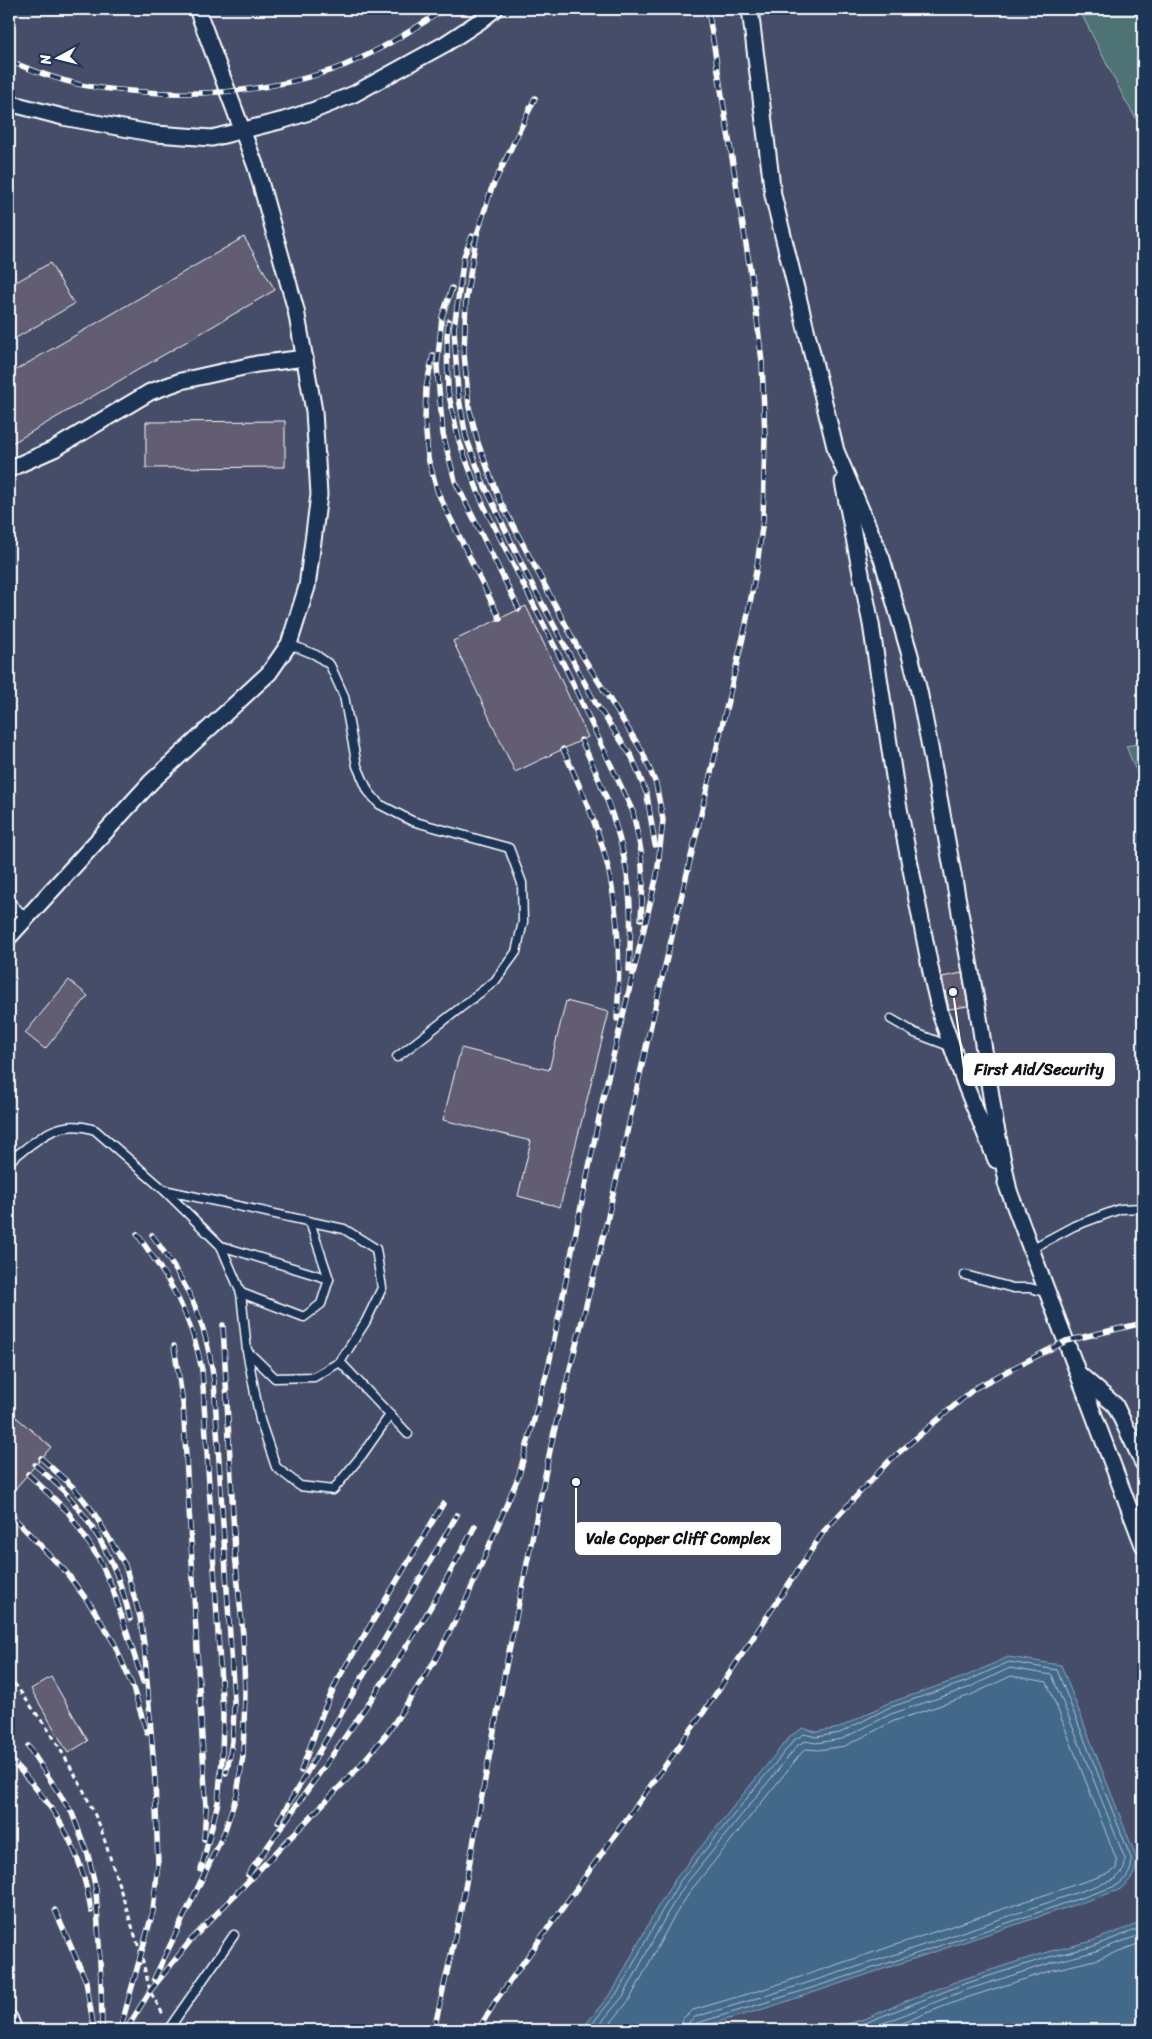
<svg xmlns="http://www.w3.org/2000/svg" width="1152" height="2039" font-family="Sriracha,sans-serif">
	<style>
		.built { fill: #444d68 }
		.green { fill: #4e7375; stroke: #a6b9ba }
		.water { fill: #43678a; stroke: #8ea4b9 }
		.lines { fill: none; stroke-linecap: round; stroke-linejoin: round }
		.shore { stroke: #b4c2d0; stroke-width: 1 }
		.building { fill: #625d72; stroke: #fff }
		.lane-casing { stroke: #fff; stroke-width: 11 }
		.street-casing { stroke: #fff; stroke-width: 19 }
		.path { stroke: #fff; stroke-width: 3; stroke-dasharray: 5 4; stroke-linecap: butt }
		.lane { stroke: #1d3557; stroke-width: 8 }
		.street { stroke: #1d3557; stroke-width: 15 }
		.rail-casing { stroke: #fff; stroke-width: 5.5 }
		.rail { stroke: #1d3557; stroke-width: 4; stroke-dasharray: 11; stroke-linecap: butt }
		.leader { fill: none; stroke: #fff; stroke-width: 2 }
		.callout-dot { fill: #fff; stroke: #1d3557; stroke-width: 2 }
		.callout { fill: #fff; stroke: #fff; stroke-width: 2 }
		.callout-label { font-size: 16px; text-anchor: middle; font-weight: bold; fill: #111 }
	</style>
	<rect width="100%" height="100%" fill="#32415f"/>
	<filter id="ink" filterUnits="userSpaceOnUse"><feTurbulence type="fractalNoise" baseFrequency=".02" numOctaves="2"/><feDisplacementMap in="SourceGraphic" scale="10" xChannelSelector="R" yChannelSelector="G"/><feConvolveMatrix kernelMatrix="1 2 1 2 8 2 1 2 1" color-interpolation-filters="sRGB"/></filter>
	<g filter="url(#ink)">
		<path class="built" d="M 9,9 L 1079,9 L 1124,98 L 1143,131 L 1143,743 L 1126,747 L 1143,788 L 1143,2030 L 9,2030 Z"/>
		<g class="green">
			<path d="M 1079,9 L 1143,9 L 1143,131 L 1124,98 Z"/>
			<path d="M 1143,743 L 1143,788 L 1126,746 Z"/>
		</g>
		<g class="water">
			<path d="M 1008,1657 L 1061,1665 L 1136,1857 C 1138,1873 1131,1880 1119,1890 L 770,2007 L 691,2030 L 581,2030 L 614,1989 L 657,1908 L 676,1878 L 790,1736 L 803,1728 L 816,1732 L 839,1728 L 886,1704 L 964,1677 Z"/>
			<path d="M 1143,1922 L 1143,2030 L 828,2030 L 867,2018 L 913,1998 L 960,1980 L 1047,1952 L 1089,1942 Z"/>
		</g>
		<g class="lines">
			<g class="shore">
				<path d="M 587,2030 L 618,1992 L 662,1911 L 680,1881 L 794,1740 L 804,1734 L 816,1737 L 840,1733 L 888,1708 L 965,1682 L 1009,1662 L 1057,1670 L 1131,1858 C 1133,1871 1127,1878 1116,1886 C 977,1933 838,1982 697,2023 L 694,2026 L 693,2030"/>
				<path d="M 595,2030 L 624,1995 L 667,1914 L 685,1885 L 798,1745 L 805,1741 L 816,1743 L 842,1739 L 891,1714 L 968,1688 L 1010,1668 L 1052,1675 L 1125,1859 C 1126,1870 1121,1874 1113,1880 C 975,1928 836,1976 695,2017 L 689,2022 L 687,2030"/>
				<path d="M 605,2030 L 630,1999 L 673,1918 L 692,1889 L 803,1751 L 806,1749 L 818,1750 L 845,1746 L 894,1721 L 971,1695 L 1011,1676 L 1047,1682 L 1117,1861 L 1116,1869 L 1110,1873 L 764,1989 L 693,2010 L 682,2019 L 679,2030"/>
				<path d="M 847,2030 L 961,1985 L 1049,1957 L 1091,1947 L 1143,1927"/>
				<path d="M 866,2030 L 963,1991 L 1051,1963 L 1093,1952 L 1143,1934"/>
				<path d="M 887,2030 L 921,2015 L 966,1998 L 1053,1970 L 1095,1960 L 1143,1942"/>
			</g>
		</g>
		<g class="building">
			<path d="M 244,237 L 275,290 L 9,445 L 9,374 Z"/>
			<path d="M 50,263 L 74,304 L 9,342 L 9,286 Z"/>
			<path d="M 285,421 L 285,467 L 146,468 L 146,422 Z"/>
			<path d="M 526,606 L 588,737 L 515,772 L 453,641 Z"/>
			<path d="M 962,973 L 968,1006 L 949,1009 L 942,977 Z"/>
			<path d="M 69,980 L 88,996 L 45,1049 L 25,1033 Z"/>
			<path d="M 566,1001 L 609,1012 L 560,1207 L 518,1196 L 531,1141 L 443,1120 L 461,1048 L 549,1070 Z"/>
			<path d="M 9,1411 L 51,1447 L 9,1496 Z"/>
			<path d="M 51,1677 L 88,1741 L 68,1753 L 31,1689 Z"/>
		</g>
		<g class="lines">
			<g class="lane-casing">
				<g id="lane">
					<path d="M 289,644 L 316,655 L 330,665 L 344,696 L 357,766 L 368,791 L 379,804 L 412,821 L 509,848 L 522,883 L 523,922 L 516,952 L 495,981 L 397,1057"/>
					<path d="M 9,901 L 25,917"/>
					<path d="M 891,1019 L 915,1033 L 952,1047"/>
					<path d="M 9,1161 C 38,1140 57,1117 95,1130 L 164,1190 L 221,1246 L 241,1293 L 247,1351 L 275,1378 L 314,1377 L 340,1362 L 366,1321 L 382,1288 L 376,1249 L 344,1229 L 164,1190"/>
					<path d="M 221,1246 L 329,1279"/>
					<path d="M 1031,1249 L 1074,1226 L 1120,1209 L 1143,1208"/>
					<path d="M 965,1275 L 1013,1288 L 1030,1288 L 1048,1293"/>
					<path d="M 241,1293 L 304,1317 L 321,1304 L 329,1279 L 310,1222"/>
					<path d="M 247,1351 L 260,1420 L 276,1467 L 300,1486 L 333,1490 L 362,1455 L 390,1415"/>
					<path d="M 340,1362 L 408,1434"/>
					<path d="M 168,2030 L 234,1935"/>
				</g>
			</g>
			<g class="street-casing">
				<g id="street">
					<path d="M 750,9 L 773,195 L 836,451 L 882,559 L 910,655 L 919,691 L 929,742 L 978,1011 L 995,1122 L 1009,1191"/>
					<path d="M 9,103 L 63,117 L 156,134 L 212,138 L 284,120 L 312,111 L 354,94 L 445,44 L 480,21 L 495,9"/>
					<path d="M 9,469 L 54,449 L 150,392 L 181,381 L 257,364 L 305,358"/>
					<path d="M 843,482 L 871,624 L 898,803 L 933,982 L 941,1016 L 967,1089 L 996,1160"/>
					<path d="M 9,937 L 151,782 L 269,673 L 289,644 L 307,587 L 319,495 L 314,411 L 296,310 L 256,167 L 197,9"/>
					<path d="M 1006,1183 L 1143,1545"/>
					<path d="M 1080,1375 L 1115,1405 L 1143,1463"/>
					<path d="M 9,2018 L 14,2030"/>
				</g>
			</g>
			<path class="path" d="M 9,1676 L 52,1735 L 82,1787 L 100,1826 L 141,1954 L 150,1991 L 164,2016"/>
			<use href="#lane" class="lane"/>
			<use href="#street" class="street"/>
			<g class="rail-casing">
				<g id="rail">
					<path d="M 9,61 C 29,69 49,77 70,82 C 89,88 110,89 130,91 C 198,97 267,92 332,70 C 372,56 409,32 445,9"/>
					<path d="M 472,236 L 464,256 L 454,328 L 458,393 L 466,437 L 482,480 L 527,575 L 596,704 L 632,757 L 647,795 L 655,845"/>
					<path d="M 452,288 L 442,317 L 437,367 L 443,434 L 455,481 L 519,609"/>
					<path d="M 449,321 L 447,335 L 448,391 L 459,441 L 482,502 L 566,669 L 633,812 L 641,851 L 643,883 L 641,919"/>
					<path d="M 433,355 L 426,388 L 425,419 L 428,458 L 438,493 L 500,619"/>
					<path d="M 581,740 C 600,779 617,820 625,863 C 632,898 631,934 629,970"/>
					<path d="M 563,749 C 582,791 603,836 611,882 C 620,927 620,973 617,1019"/>
					<path d="M 137,1234 C 171,1282 190,1311 202,1370 L 223,1715 L 222,1760 L 218,1802 L 201,1870"/>
					<path d="M 152,1235 C 189,1286 205,1317 214,1381 L 234,1700 C 234,1725 233,1748 226,1773"/>
					<path d="M 174,1346 L 183,1403 L 206,1808 L 204,1839"/>
					<path d="M 41,1458 L 73,1487 L 92,1510 L 125,1565 L 140,1617 L 144,1644 L 155,1780 L 158,1864 L 153,1911 L 120,2030"/>
					<path d="M 35,1465 C 47,1475 59,1485 69,1497 C 100,1532 120,1573 130,1619"/>
					<path d="M 28,1474 L 68,1512 L 98,1557 L 112,1587 L 143,1682"/>
					<path d="M 13,1517 L 66,1572 L 92,1607 L 114,1643 L 132,1685 L 147,1733"/>
					<path d="M 28,1746 L 72,1813 L 88,1855 L 96,1889 L 101,1981 L 102,2030"/>
					<path d="M 9,1758 C 54,1805 81,1845 91,1911"/>
					<path d="M 301,1771 L 323,1712 L 338,1679 L 443,1504"/>
					<path d="M 278,1822 L 457,1515"/>
					<path d="M 248,1875 C 301,1797 359,1721 410,1641 C 434,1604 454,1565 475,1526"/>
					<path d="M 55,1910 L 86,1981 L 94,2030"/>
					<path d="M 154,1979 L 224,1833 L 237,1794 L 243,1756 L 245,1694 L 243,1635 L 235,1554 L 223,1325"/>
					<path d="M 126,2030 L 150,1991 L 191,1940 L 357,1769 L 389,1731 L 434,1662 L 468,1596 L 519,1475 L 549,1364 L 603,1098 L 657,875 L 663,820 L 656,784 L 642,751 L 580,652 L 499,499 L 478,443 L 469,407 L 464,353 L 466,299 L 476,238 L 491,190 L 535,98"/>
					<path d="M 434,2030 L 460,1915 L 505,1671 L 553,1436 L 605,1230 L 651,1025 L 745,629 L 757,566 L 763,519 L 765,437 L 762,362 L 754,294 L 708,9"/>
					<path d="M 478,2030 L 497,1999 L 703,1713 L 824,1531 L 889,1461 L 975,1388 L 1066,1341 L 1143,1323"/>
				</g>
			</g>
			<use href="#rail" class="rail"/>
		</g>
	</g>
	<path class="leader" d="M953 992L964 1069M576 1482L576 1538"/>
	<g class="callout-dot">
		<circle cx="953" cy="992" r="5"/>
		<circle cx="576" cy="1482" r="5"/>
	</g>
	<g class="callout">
		<rect x="964" y="1054" width="150" height="31" rx="5"/>
		<rect x="576" y="1523" width="204" height="31" rx="5"/>
	</g>
	<g class="callout-label">
		<text x="1039" y="1075">First Aid/Security</text>
		<text x="678" y="1544">Vale Copper Cliff Complex</text>
	</g>
	<rect width="1152" height="2039" fill="none" stroke="#1d3557" stroke-width="30"/>
	<rect x="15" y="15" width="1122" height="2009" fill="none" stroke="#fff" stroke-width="2" filter="url(#ink)"/>
	<g transform="translate(58 58) rotate(263)" stroke="#1d3557" stroke-width="4" paint-order="stroke">
	<path d="M0-4L9 19L0 12L-9 19Z" fill="#ffffff"/>
	<text y="-8" font-size="14" font-weight="bold" text-anchor="middle" fill="#ffffff">N</text>
	</g>
</svg>
